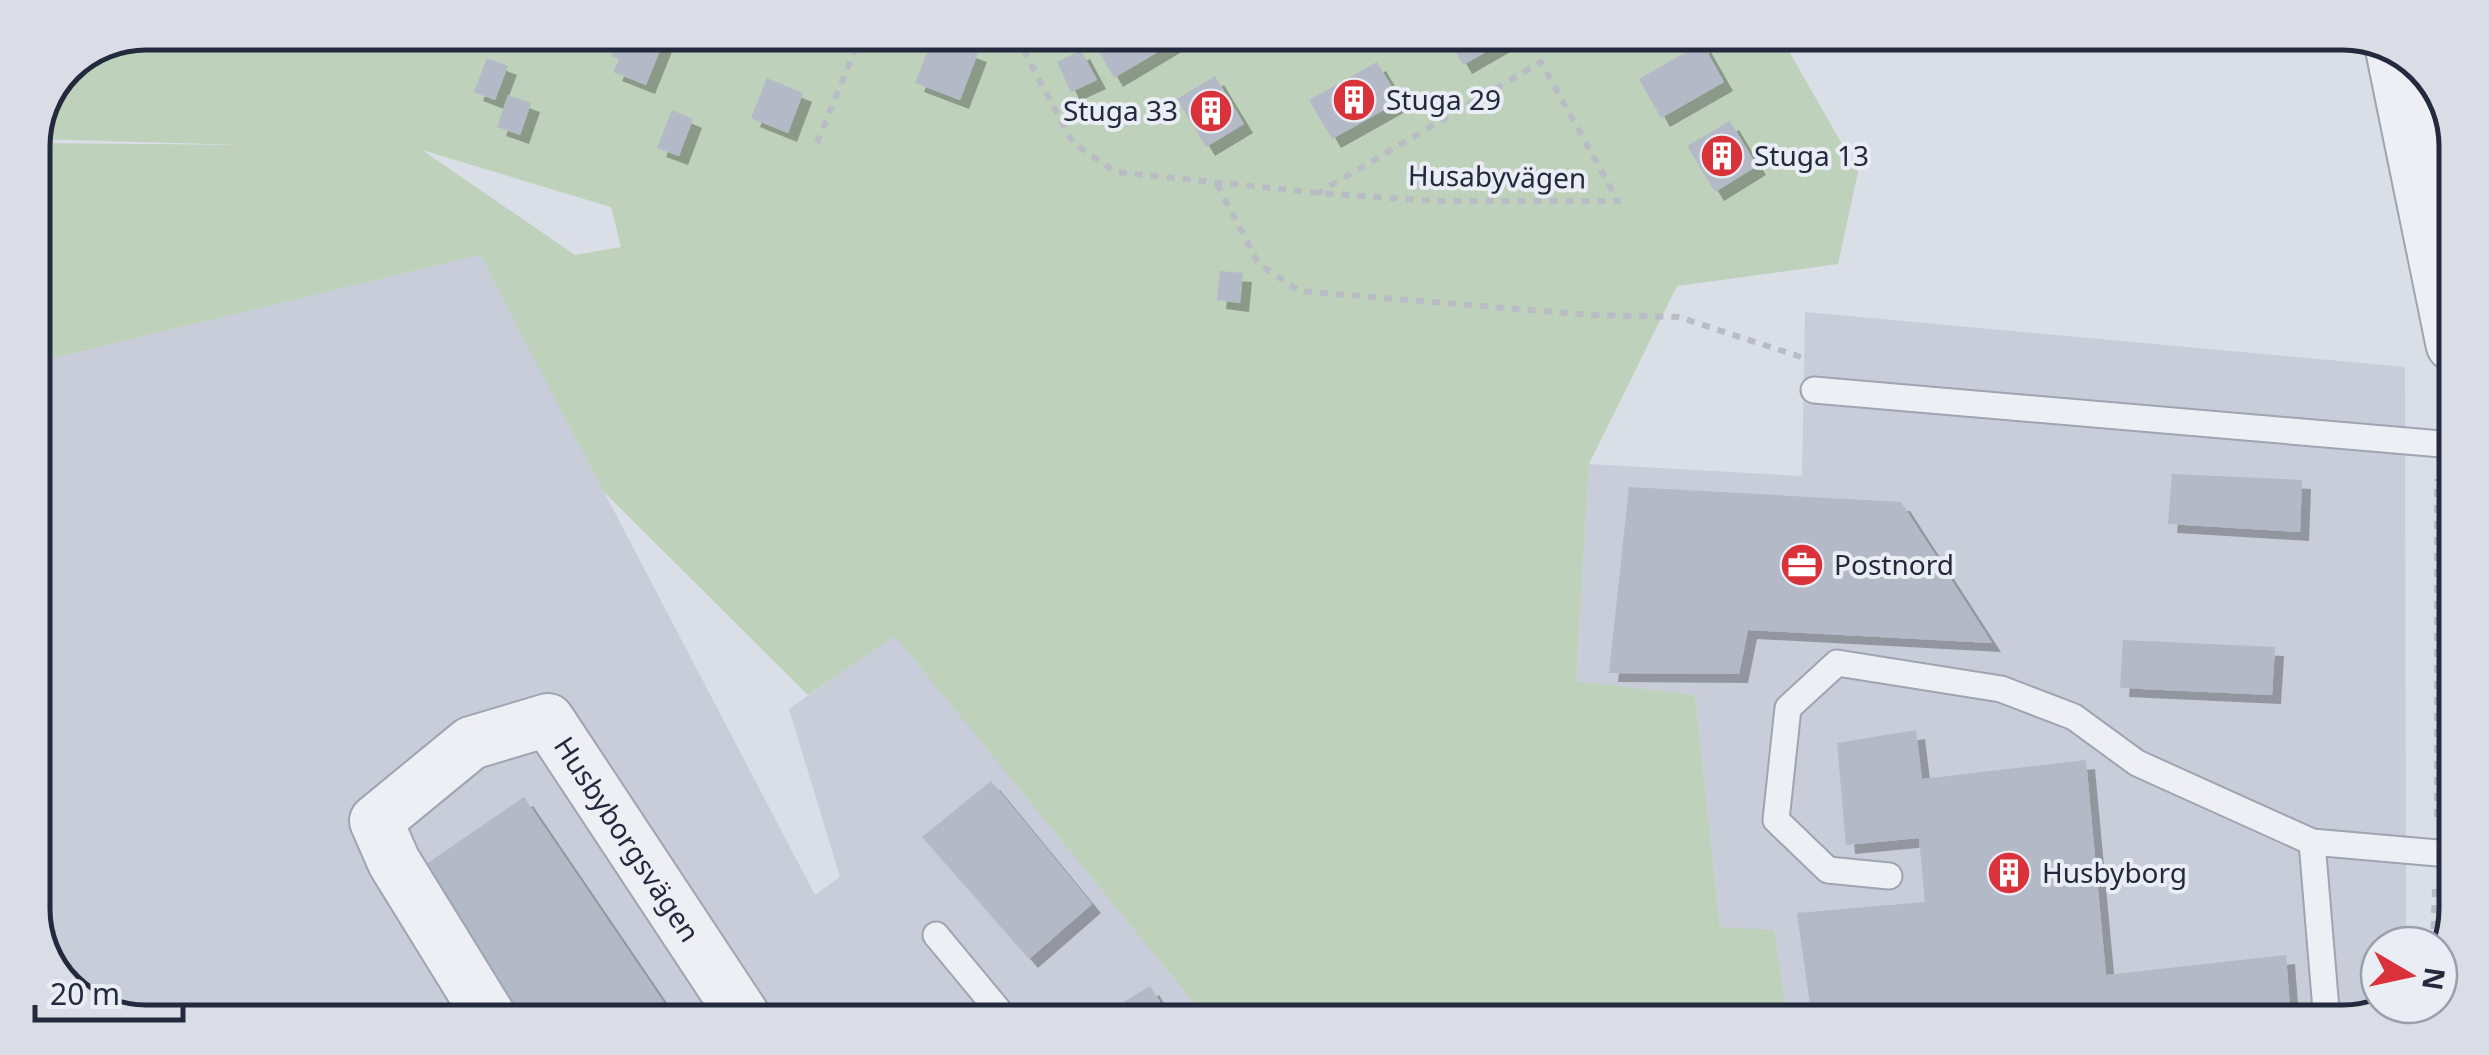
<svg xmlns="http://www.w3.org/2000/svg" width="2489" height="1055" font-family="'Noto Sans',sans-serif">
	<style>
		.built { fill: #c8cdd9 }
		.green { fill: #bed1bb; fill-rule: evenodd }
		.building { fill: #b4b9c7; filter: url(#shadow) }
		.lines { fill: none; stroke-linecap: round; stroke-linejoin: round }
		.service-casing { stroke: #a0a4b1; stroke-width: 29 }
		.minor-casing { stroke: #a0a4b1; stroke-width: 56 }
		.tertiary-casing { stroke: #a0a4b1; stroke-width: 59 }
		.path { stroke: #b9bcc5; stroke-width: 6; stroke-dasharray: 8 8; stroke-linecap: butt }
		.service { stroke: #edeff5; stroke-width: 25 }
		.minor { stroke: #edeff5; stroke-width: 52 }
		.tertiary { stroke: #edeff5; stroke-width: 55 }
		.labels { text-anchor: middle; stroke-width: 8; stroke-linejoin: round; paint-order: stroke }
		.poi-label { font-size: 28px; fill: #242a3d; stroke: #eaedf4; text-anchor: start }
		.street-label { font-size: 28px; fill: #242a3d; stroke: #eaedf4 }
		.rim { fill: none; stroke: #242a3d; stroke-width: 5 }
	</style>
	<defs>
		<filter id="shadow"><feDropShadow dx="9" dy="9" stdDeviation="0" flood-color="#0004"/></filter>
	</defs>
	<rect width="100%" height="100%" fill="#dadee7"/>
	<g class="built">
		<path d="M 480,255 L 815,895 L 840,877 L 789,709 L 895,635 L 1206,1018 L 103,1014 L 56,978 L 33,917 L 33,363 Z"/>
		<path d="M 1805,312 L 2405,367 L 2406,945 L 2379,945 L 2379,1005 L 2401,1005 L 2344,1022 L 1792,1020 L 1787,1018 L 1720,927 L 1695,695 L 1576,681 L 1589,464 L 1802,476 Z"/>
	</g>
	<path class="green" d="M 146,33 L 1782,39 L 1858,172 L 1838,264 L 1677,286 L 1589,464 L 1576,681 L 1695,695 L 1720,927 L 1774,930 L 1787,1017 L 1792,1020 L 1206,1018 L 895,636 L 808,695 L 603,491 L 480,255 L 33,363 L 33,143 L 248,145 L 33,139 L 66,65 ZM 422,150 L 611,207 L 621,247 L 575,255 Z"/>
	<g class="building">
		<path d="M 628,34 L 656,34 L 665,38 L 646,85 L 613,72 L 619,59 L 611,56 L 618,38 L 626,40 Z"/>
		<path d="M 1090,36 L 1174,36 L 1176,41 L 1114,78 Z"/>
		<path d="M 933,37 L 978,53 L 960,100 L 915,83 Z"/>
		<path d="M 1447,37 L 1510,38 L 1463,65 Z"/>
		<path d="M 1702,43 L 1724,82 L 1661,118 L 1639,79 Z"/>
		<path d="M 1081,50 L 1097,80 L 1071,92 L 1057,62 Z"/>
		<path d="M 487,58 L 508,66 L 495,100 L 474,92 Z"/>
		<path d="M 1377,62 L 1400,101 L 1332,139 L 1309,100 Z"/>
		<path d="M 1215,76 L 1244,124 L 1206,147 L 1177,99 Z"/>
		<path d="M 767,78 L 803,93 L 788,133 L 751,118 Z"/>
		<path d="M 508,95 L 531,103 L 520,135 L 497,127 Z"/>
		<path d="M 672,110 L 693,119 L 679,156 L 657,148 Z"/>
		<path d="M 1730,121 L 1757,166 L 1715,192 L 1687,146 Z"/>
		<path d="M 1220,271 L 1243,273 L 1240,303 L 1217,300 Z"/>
		<path d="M 2172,474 L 2302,480 L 2300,532 L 2168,524 Z"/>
		<path d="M 1629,487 L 1901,502 L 1992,643 L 1748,630 L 1739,674 L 1609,673 Z"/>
		<path d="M 2123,640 L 2275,647 L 2272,695 L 2120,688 Z"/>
		<path d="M 1916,730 L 1922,779 L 2086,760 L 2106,975 L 2286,955 L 2291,1022 L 1987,1021 L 1986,1005 L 1812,1019 L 1797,913 L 1925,902 L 1919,838 L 1846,845 L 1837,743 Z"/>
		<path d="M 991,781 L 1092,904 L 1029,959 L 922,837 Z"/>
		<path d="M 524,797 L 673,1016 L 515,1016 L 416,871 Z"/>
		<path d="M 1150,986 L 1170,1018 L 1120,1018 L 1114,1008 Z"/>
	</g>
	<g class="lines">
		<g class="service-casing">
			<g id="service">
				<path d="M 1814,390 L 2453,445"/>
				<path d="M 2312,842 L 2327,1022"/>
				<path d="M 1889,876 L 1828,870 L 1776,820 L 1788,708 L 1837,663 L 2001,689 L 2074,717 L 2137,763 L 2312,842 L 2449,854"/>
				<path d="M 936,935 L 1004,1017"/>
			</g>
		</g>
		<g class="minor-casing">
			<g id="minor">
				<path id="s1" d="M 489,1016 L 394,862 L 376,821 L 471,743 L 548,720 L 744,1017"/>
			</g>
		</g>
		<g class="tertiary-casing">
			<path id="tertiary" d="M 2393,46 L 2454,344"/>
		</g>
		<g class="path">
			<path d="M 1016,36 L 1073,143 L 1116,172 L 1330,194 L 1437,201 L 1618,201 L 1541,62 L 1318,193"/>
			<path d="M 817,143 L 861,35"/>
			<path d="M 1217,184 L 1258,263 L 1299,291 L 1591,315 L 1679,317 L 1801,357"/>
			<path d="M 2437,817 L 2437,479"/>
			<path d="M 2433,945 L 2435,889"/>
		</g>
		<use href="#service" class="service"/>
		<use href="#minor" class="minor"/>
		<use href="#tertiary" class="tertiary"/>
	</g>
	<defs>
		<g id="building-disc" transform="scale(2.25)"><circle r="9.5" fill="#d9323b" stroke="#eaedf4"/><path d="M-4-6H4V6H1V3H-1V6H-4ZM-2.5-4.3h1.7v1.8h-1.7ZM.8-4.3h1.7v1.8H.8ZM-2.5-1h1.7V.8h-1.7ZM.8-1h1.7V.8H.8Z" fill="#fff"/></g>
		<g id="office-disc" transform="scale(2.25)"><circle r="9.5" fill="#d9323b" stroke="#eaedf4"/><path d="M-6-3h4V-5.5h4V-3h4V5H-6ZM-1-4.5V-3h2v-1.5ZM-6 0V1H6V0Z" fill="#fff"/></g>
	</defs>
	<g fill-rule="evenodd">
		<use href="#building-disc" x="1354" y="100"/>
		<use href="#building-disc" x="1211" y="111"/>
		<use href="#building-disc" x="1722" y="156"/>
		<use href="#office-disc" x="1802" y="565"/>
		<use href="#building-disc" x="2009" y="873"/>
	</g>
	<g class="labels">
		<g class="poi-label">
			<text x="1386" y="110">Stuga 29</text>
			<text x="1178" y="121" text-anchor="end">Stuga 33</text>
			<text x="1754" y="166">Stuga 13</text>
			<text x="1834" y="575">Postnord</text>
			<text x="2042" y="883">Husbyborg</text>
		</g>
		<g class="street-label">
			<text transform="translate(1497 177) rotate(1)" y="10">Husabyvägen</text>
			<text dy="10" stroke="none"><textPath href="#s1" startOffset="572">Husbyborgsvägen</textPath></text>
		</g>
	</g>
	<path d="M0 0H2489V1055H0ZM146 50H2343A96 96 0 0 1 2439 146V909A96 96 0 0 1 2343 1005H146A96 96 0 0 1 50 909V146A96 96 0 0 1 146 50Z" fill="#dadde5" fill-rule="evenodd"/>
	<path class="rim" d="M146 50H2343A96 96 0 0 1 2439 146V909A96 96 0 0 1 2343 1005H146A96 96 0 0 1 50 909V146A96 96 0 0 1 146 50Z"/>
	<g transform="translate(2409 975) rotate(99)"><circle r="48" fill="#eaedf4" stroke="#9b9fab" stroke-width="2.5"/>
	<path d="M0-8L18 38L0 25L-18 38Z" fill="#d9323b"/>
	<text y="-15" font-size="28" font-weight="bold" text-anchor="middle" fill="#242a3d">N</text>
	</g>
	<path d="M35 1005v15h148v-15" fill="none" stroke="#242a3d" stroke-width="5"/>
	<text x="50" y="1005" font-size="30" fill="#242a3d" stroke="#eaedf4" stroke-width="8" paint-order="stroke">20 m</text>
</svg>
